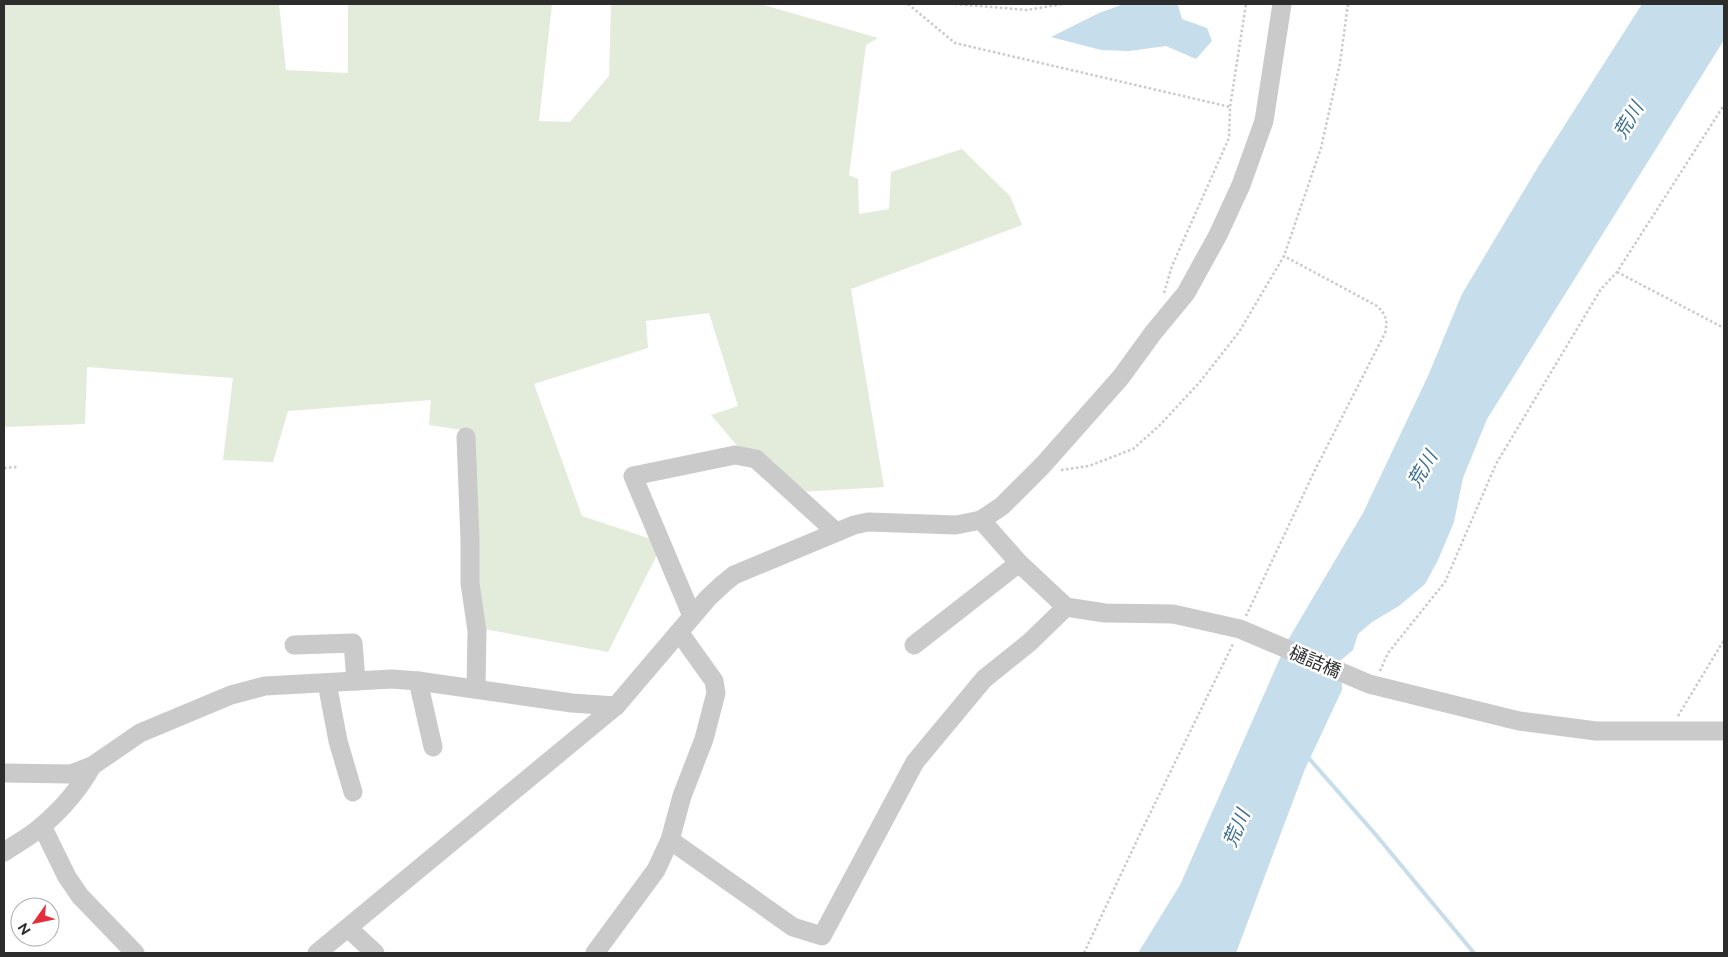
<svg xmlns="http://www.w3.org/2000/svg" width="1728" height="957" font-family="Raleway,'Noto Sans JP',sans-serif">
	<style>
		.green { fill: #e3ebda }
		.water { fill: #c6ddeb }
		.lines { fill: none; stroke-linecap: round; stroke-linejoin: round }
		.stream { stroke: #c6ddeb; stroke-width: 4 }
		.path { stroke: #cacaca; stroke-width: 2.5; stroke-dasharray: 2.5 2.5; stroke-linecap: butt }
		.minor { stroke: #cacaca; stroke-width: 19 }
		.labels { text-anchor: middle; stroke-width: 5; stroke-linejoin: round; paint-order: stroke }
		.street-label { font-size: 18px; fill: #2d2d2d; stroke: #fff }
		.water-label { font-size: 19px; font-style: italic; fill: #3b6f8f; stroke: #fff }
	</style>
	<rect width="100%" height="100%" fill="#fff"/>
	<path class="green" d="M 4,4 L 279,4 L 286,70 L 348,73 L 348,4 L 552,4 L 539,121 L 570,122 L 609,76 L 611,4 L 760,4 L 878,38 L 866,45 L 849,175 L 858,179 L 859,214 L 889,209 L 891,172 L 962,149 L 1010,196 L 1022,225 L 851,289 L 884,487 L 800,492 L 773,461 L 745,455 L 711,415 L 738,406 L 709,313 L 646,321 L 648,348 L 534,384 L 582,516 L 663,543 L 608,652 L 479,628 L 469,431 L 429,425 L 431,400 L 288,411 L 273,462 L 223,460 L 233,378 L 87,367 L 85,424 L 4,427 Z"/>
	<g class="water">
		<path d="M 1124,4 L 1173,4 L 1178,5 L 1182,19 L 1207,28 L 1212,41 L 1196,59 L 1166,46 L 1129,51 L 1101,50 L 1051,37 L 1099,13 Z"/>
		<path d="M 1642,4 L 1724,4 L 1724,40 L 1487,419 L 1463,478 L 1454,522 L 1438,560 L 1425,584 L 1399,606 L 1372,622 L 1358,634 L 1353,650 L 1341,660 L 1342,690 L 1305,769 L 1236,953 L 1138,953 L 1180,885 L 1288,640 L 1363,513 L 1428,376 L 1462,294 L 1538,167 Z"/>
	</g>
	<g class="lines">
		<path class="stream" d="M 1306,755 L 1376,835 L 1474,953"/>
		<g class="path">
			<path d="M 908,4 L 955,43 L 1230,107"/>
			<path d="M 955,4 L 1027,10 L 1063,4"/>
			<path d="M 1617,272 L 1724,328"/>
			<path d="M 1164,293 L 1172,266 L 1229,138 L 1230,107 L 1246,4"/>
			<path d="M 4,468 L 17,467"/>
			<path d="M 1061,470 L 1089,466 L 1133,449 L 1160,425 L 1199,383 L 1239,332 L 1284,256 L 1321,148 L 1340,63 L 1348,4"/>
			<path d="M 1246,616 L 1315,470 L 1385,333 C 1388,320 1386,315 1377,306 L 1284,256"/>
			<path d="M 1380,671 L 1388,653 L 1445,582 L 1496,464 L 1601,289 L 1617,272 L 1724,105"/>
			<path d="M 1678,716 L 1724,640"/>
			<path d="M 1084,953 L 1139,836 L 1233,644"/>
		</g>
		<g class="minor">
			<path d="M 466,437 L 470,540 L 470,583 L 477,631 L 476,689"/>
			<path d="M 981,520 L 1019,563 L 1066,607 L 1105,613 L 1173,614 L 1240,629 L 1369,684 L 1519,721 L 1596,731 L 1724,731"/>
			<path d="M 692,616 L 633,476 L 735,455 L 756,459 L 836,532"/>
			<path d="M 294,645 L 353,643 L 356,681"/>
			<path d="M 914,645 L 1019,563"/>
			<path d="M 418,681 L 433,747"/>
			<path d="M 327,683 L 338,741 L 353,792"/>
			<path d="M 4,773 L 71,774 L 92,766 L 140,733 L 231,695 L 265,686 L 392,679 L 418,681 L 572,703 L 616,706"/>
			<path d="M 42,826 L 67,877 L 80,896 L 135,953"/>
			<path d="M 670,840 L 793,927 L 822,936 L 915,762 L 984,679 L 1030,642 L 1066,607"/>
			<path d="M 4,852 C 16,844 31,836 42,826 C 62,809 80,788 92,766"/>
			<path d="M 348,928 L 375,953"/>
			<path d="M 317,953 L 616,706 L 708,598 L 723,584 L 734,575 L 854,525 L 868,522 L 956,525 L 981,520 L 1002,506 L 1043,465 L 1121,377 L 1153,333 L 1186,293 L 1218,235 L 1241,185 L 1264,121 L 1282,4"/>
			<path d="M 595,953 L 656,870 L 670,840 L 682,796 L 704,739 L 716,693 L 714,681 L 679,632"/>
		</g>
	</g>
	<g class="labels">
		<g class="street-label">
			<text transform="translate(1315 662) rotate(23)" y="6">樋詰橋</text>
		</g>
		<g class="water-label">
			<text transform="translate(1628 120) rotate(-59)" y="7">荒川</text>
			<text transform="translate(1422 469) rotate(-59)" y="7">荒川</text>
			<text transform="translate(1236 828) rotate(-67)" y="7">荒川</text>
		</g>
	</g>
	<rect width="1728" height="957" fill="none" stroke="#2d2d2d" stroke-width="10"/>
	<g transform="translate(35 922) rotate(237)"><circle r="24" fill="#ffffff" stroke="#ababab"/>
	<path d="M0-4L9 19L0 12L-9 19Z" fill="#e62d3b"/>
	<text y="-8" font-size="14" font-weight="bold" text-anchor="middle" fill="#2d2d2d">N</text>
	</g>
</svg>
